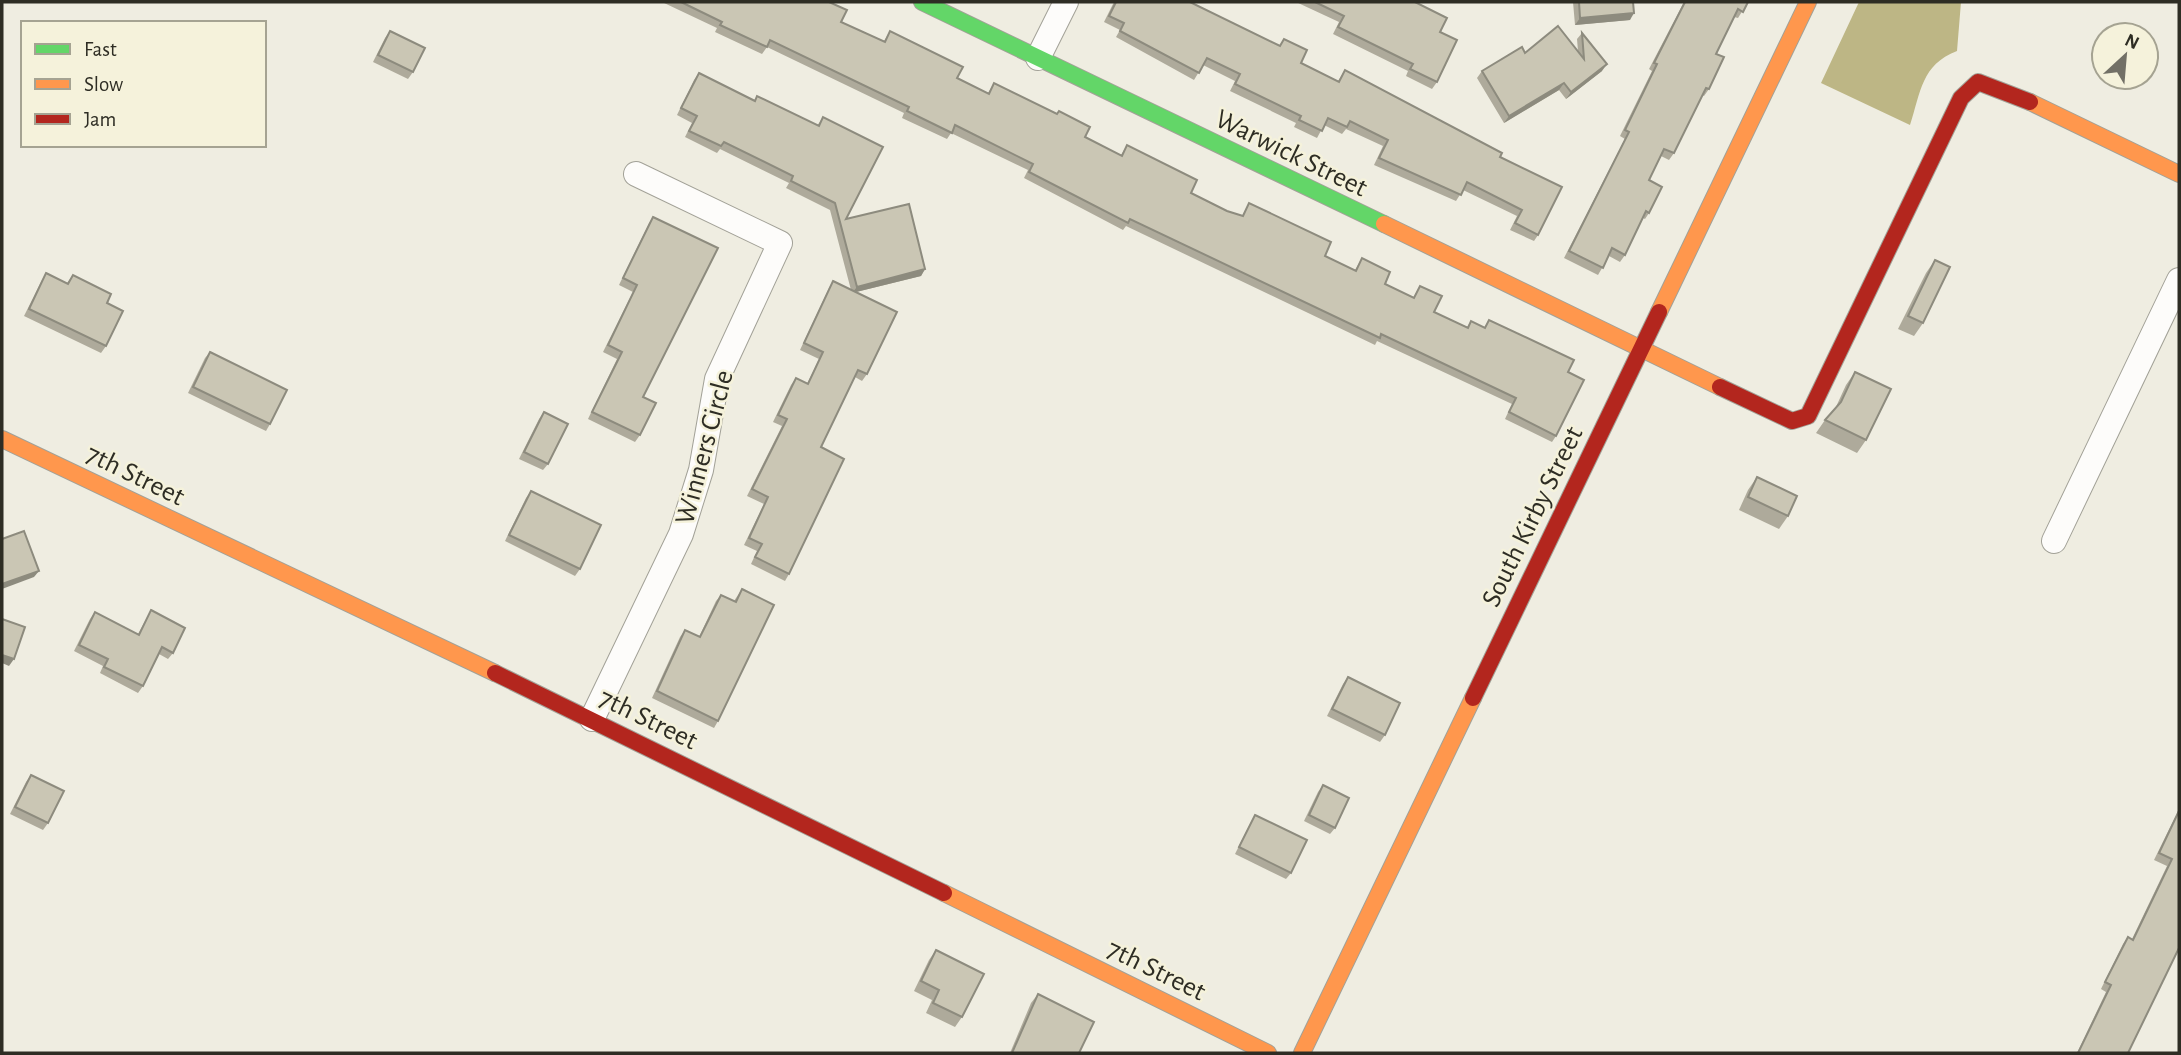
<svg xmlns="http://www.w3.org/2000/svg" width="2181" height="1055" font-family="'Alegreya Sans',sans-serif">
	<style>
		.water { fill: #bdb685 }
		.lines { fill: none; stroke-linecap: round; stroke-linejoin: round }
		.street-casing { stroke: #a2a197; stroke-width: 26 }
		.fast-casing { stroke: #a2a197; stroke-width: 18 }
		.slow-casing { stroke: #a2a197; stroke-width: 18 }
		.jam-casing { stroke: #a2a197; stroke-width: 18 }
		.street { stroke: #fdfcfa; stroke-width: 24 }
		.fast { stroke: #63d668; stroke-width: 16 }
		.slow { stroke: #ff974d; stroke-width: 16 }
		.jam { stroke: #b3261e; stroke-width: 16 }
		.wall { fill: #aeaa9b }
		.shaded-wall { fill: #8d8b7e }
		.building { fill: #cac6b4; stroke: #8d8b7e; stroke-width: 2 }
		.labels { text-anchor: middle; stroke-width: 5; stroke-linejoin: round; paint-order: stroke }
		.street-label { font-size: 28px; fill: #2e2d24; stroke: #f5f2db }
	</style>
	<rect width="100%" height="100%" fill="#efede1"/>
	<path class="water" d="M 1859,2 L 1961,2 L 1957,51 C 1921,65 1921,92 1910,125 L 1821,83 Z"/>
	<g class="lines">
		<g class="street-casing">
			<g id="street">
				<path d="M 1038,58 L 1066,2"/>
				<path d="M 2054,541 L 2179,280"/>
				<path d="M 592,719 L 681,534 L 701,470 L 717,379 L 780,243 L 636,174"/>
			</g>
		</g>
		<g class="fast-casing">
			<path id="fast" d="M 922,2 L 1384,224"/>
		</g>
		<g class="slow-casing">
			<g id="slow">
				<path d="M 2030,102 L 2179,174"/>
				<path d="M 1384,224 L 1720,387"/>
				<path d="M 1659,312 L 1808,2"/>
				<path d="M 2,439 L 495,673"/>
				<path d="M 944,893 L 1268,1053"/>
				<path d="M 1302,1053 L 1473,698"/>
			</g>
		</g>
		<g class="jam-casing">
			<g id="jam">
				<path d="M 1720,387 L 1792,421 L 1808,416 L 1961,98 L 1978,82 L 2030,102"/>
				<path d="M 495,673 L 944,893"/>
				<path d="M 1473,698 L 1659,312"/>
			</g>
		</g>
		<use href="#street" class="street"/>
		<use href="#fast" class="fast"/>
		<use href="#slow" class="slow"/>
		<use href="#jam" class="jam"/>
	</g>
	<g class="wall">
		<path d="M 662,2 L 829,2 L 841,22 L 884,41 L 890,31 L 957,78 L 988,93 L 994,83 L 1085,137 L 1121,155 L 1127,145 L 1191,193 L 1227,211 L 1242,216 L 1249,203 L 1325,256 L 1355,270 L 1362,258 L 1385,284 L 1413,298 L 1420,286 L 1434,312 L 1467,327 L 1471,321 L 1484,328 L 1489,320 L 1568,372 L 1556,436 L 1552,442 L 1505,419 L 1512,404 L 1377,341 L 1375,345 L 1126,226 L 1123,230 L 1024,178 L 1028,170 L 951,133 L 947,139 L 902,118 L 904,113 L 767,47 L 762,54 L 715,32 L 717,28 Z"/>
		<path d="M 1114,2 L 1190,2 L 1279,46 L 1284,39 L 1301,63 L 1338,81 L 1345,70 L 1500,157 L 1538,235 L 1534,241 L 1510,230 L 1517,216 L 1463,190 L 1456,201 L 1374,165 L 1383,146 L 1346,129 L 1342,134 L 1324,125 L 1317,138 L 1294,127 L 1296,123 L 1230,91 L 1235,81 L 1203,65 L 1194,80 L 1116,37 L 1120,30 L 1104,22 Z"/>
		<path d="M 1296,2 L 1415,2 L 1440,32 L 1437,82 L 1432,89 L 1406,76 L 1408,71 L 1333,34 L 1339,22 Z"/>
		<path d="M 1573,2 L 1639,2 L 1633,3 L 1630,20 L 1575,25 Z"/>
		<path d="M 1684,2 L 1748,2 L 1738,18 L 1734,17 L 1716,54 L 1709,89 L 1704,96 L 1702,95 L 1674,153 L 1669,160 L 1661,156 L 1649,180 L 1649,213 L 1645,219 L 1643,218 L 1625,255 L 1620,262 L 1609,256 L 1598,275 L 1564,258 L 1625,139 L 1620,136 L 1652,71 L 1649,69 Z"/>
		<path d="M 390,31 L 413,72 L 408,79 L 373,62 L 385,38 Z"/>
		<path d="M 1582,33 L 1602,71 L 1566,99 L 1559,90 L 1504,123 L 1477,78 L 1482,71 L 1525,53 L 1578,51 L 1577,39 Z"/>
		<path d="M 699,73 L 754,101 L 757,96 L 817,126 L 823,117 L 846,219 L 925,269 L 921,276 L 856,292 L 867,374 L 862,381 L 855,377 L 821,447 L 789,574 L 785,581 L 751,564 L 757,551 L 744,545 L 764,504 L 747,496 L 782,426 L 773,422 L 791,385 L 796,378 L 807,384 L 819,359 L 800,350 L 829,288 L 833,281 L 851,290 L 830,210 L 786,188 L 789,183 L 720,149 L 717,153 L 685,137 L 692,123 L 677,115 L 694,80 Z"/>
		<path d="M 653,217 L 643,397 L 640,435 L 635,442 L 588,419 L 617,359 L 603,352 L 633,292 L 619,285 L 649,223 Z"/>
		<path d="M 1935,260 L 1923,323 L 1914,336 L 1898,329 L 1926,273 Z"/>
		<path d="M 46,273 L 67,283 L 73,275 L 107,303 L 106,346 L 101,353 L 24,316 L 42,280 Z"/>
		<path d="M 210,352 L 270,424 L 266,431 L 188,393 L 205,358 Z"/>
		<path d="M 1855,372 L 1866,440 L 1857,453 L 1816,433 L 1825,420 L 1835,409 L 1846,385 Z"/>
		<path d="M 544,412 L 548,464 L 543,470 L 519,459 L 539,419 Z"/>
		<path d="M 1757,477 L 1788,516 L 1779,529 L 1739,510 L 1748,490 Z"/>
		<path d="M 531,491 L 580,569 L 575,576 L 505,541 L 526,498 Z"/>
		<path d="M 742,589 L 718,721 L 714,728 L 652,698 L 680,637 L 685,630 L 699,637 L 716,601 L 721,595 L 734,601 Z"/>
		<path d="M 151,610 L 173,653 L 168,659 L 159,654 L 143,686 L 138,693 L 100,673 L 103,666 L 74,651 L 90,619 L 95,612 L 138,634 Z"/>
		<path d="M 1348,677 L 1385,735 L 1380,742 L 1327,716 L 1343,684 Z"/>
		<path d="M 31,775 L 48,823 L 43,830 L 10,814 L 26,782 Z"/>
		<path d="M 1323,785 L 1335,828 L 1330,834 L 1304,821 L 1318,792 Z"/>
		<path d="M 2179,809 L 2179,948 L 2128,1053 L 2077,1053 L 2106,992 L 2101,989 L 2123,944 L 2128,937 L 2132,939 L 2167,866 L 2154,860 Z"/>
		<path d="M 1255,815 L 1291,873 L 1286,879 L 1235,854 L 1251,822 Z"/>
		<path d="M 936,950 L 962,1017 L 955,1027 L 926,1013 L 932,1000 L 914,991 L 929,960 Z"/>
		<path d="M 1038,994 L 1079,1053 L 1010,1053 L 1031,1003 Z"/>
	</g>
	<g class="shaded-wall">
		<path d="M 1634,13 L 1630,20 L 1575,25 L 1580,18 Z"/>
		<path d="M 1607,64 L 1602,71 L 1566,99 L 1571,92 Z"/>
		<path d="M 1564,83 L 1559,90 L 1504,123 L 1509,116 Z"/>
		<path d="M 925,269 L 921,276 L 852,293 L 857,287 Z"/>
		<path d="M 39,571 L 34,577 L 2,589 L 2,584 Z"/>
		<path d="M 2,655 L 14,659 L 9,666 L 2,663 Z"/>
	</g>
	<g class="building">
		<path d="M 681,2 L 829,2 L 847,10 L 841,22 L 885,42 L 890,31 L 963,67 L 957,78 L 989,94 L 994,83 L 1057,114 L 1059,111 L 1090,127 L 1085,137 L 1122,156 L 1127,145 L 1197,180 L 1191,193 L 1227,211 L 1243,216 L 1249,203 L 1331,242 L 1325,256 L 1356,271 L 1362,258 L 1390,272 L 1385,284 L 1414,298 L 1420,286 L 1442,296 L 1434,312 L 1468,328 L 1471,321 L 1485,328 L 1489,320 L 1574,360 L 1568,372 L 1584,380 L 1556,436 L 1509,412 L 1516,398 L 1381,334 L 1380,338 L 1130,219 L 1128,223 L 1029,172 L 1033,164 L 955,125 L 952,133 L 907,111 L 909,107 L 770,40 L 767,47 L 720,25 L 722,22 Z"/>
		<path d="M 1116,2 L 1190,2 L 1280,46 L 1284,39 L 1307,50 L 1301,63 L 1339,82 L 1345,70 L 1502,153 L 1500,157 L 1562,187 L 1538,235 L 1515,223 L 1522,210 L 1467,182 L 1461,195 L 1379,158 L 1388,140 L 1350,121 L 1347,127 L 1328,118 L 1322,131 L 1299,120 L 1301,116 L 1235,84 L 1240,74 L 1207,58 L 1199,73 L 1120,31 L 1124,23 L 1109,16 Z"/>
		<path d="M 1315,2 L 1415,2 L 1447,18 L 1440,32 L 1457,40 L 1437,82 L 1410,69 L 1413,64 L 1338,27 L 1344,16 Z"/>
		<path d="M 1579,2 L 1633,2 L 1634,13 L 1580,18 Z"/>
		<path d="M 1685,2 L 1748,2 L 1743,12 L 1738,9 L 1716,54 L 1724,57 L 1709,89 L 1706,88 L 1674,153 L 1664,149 L 1649,180 L 1662,187 L 1649,213 L 1646,211 L 1625,255 L 1612,248 L 1603,268 L 1569,251 L 1629,132 L 1625,130 L 1657,64 L 1654,63 Z"/>
		<path d="M 1558,26 L 1584,59 L 1582,33 L 1607,64 L 1571,92 L 1564,83 L 1509,116 L 1482,71 L 1522,47 L 1525,53 Z"/>
		<path d="M 390,31 L 425,48 L 413,72 L 378,55 Z"/>
		<path d="M 699,73 L 755,101 L 757,96 L 819,126 L 823,117 L 883,147 L 846,219 L 909,204 L 925,269 L 857,287 L 835,203 L 791,181 L 793,176 L 724,142 L 721,146 L 689,131 L 697,116 L 681,108 Z"/>
		<path d="M 653,217 L 718,248 L 643,397 L 656,403 L 640,435 L 592,412 L 622,352 L 608,345 L 637,285 L 623,278 Z"/>
		<path d="M 1935,260 L 1950,267 L 1923,323 L 1908,316 Z"/>
		<path d="M 46,273 L 68,284 L 73,275 L 111,294 L 107,303 L 123,311 L 106,346 L 29,309 Z"/>
		<path d="M 833,281 L 897,312 L 867,374 L 858,370 L 821,447 L 844,459 L 789,574 L 755,557 L 762,544 L 749,538 L 768,497 L 752,489 L 787,419 L 778,415 L 796,378 L 808,384 L 823,352 L 804,343 Z"/>
		<path d="M 210,352 L 287,390 L 270,424 L 193,387 Z"/>
		<path d="M 1855,372 L 1891,389 L 1866,440 L 1825,420 L 1841,402 Z"/>
		<path d="M 544,412 L 568,424 L 548,464 L 524,452 Z"/>
		<path d="M 1757,477 L 1797,496 L 1788,516 L 1748,497 Z"/>
		<path d="M 531,491 L 601,525 L 580,569 L 509,535 Z"/>
		<path d="M 24,531 L 39,571 L 2,584 L 2,539 Z"/>
		<path d="M 742,589 L 774,605 L 718,721 L 657,691 L 685,630 L 700,637 L 721,595 L 736,602 Z"/>
		<path d="M 151,610 L 185,628 L 173,653 L 162,647 L 143,686 L 104,667 L 108,659 L 79,645 L 95,612 L 139,635 Z"/>
		<path d="M 2,619 L 25,627 L 14,659 L 2,655 Z"/>
		<path d="M 1348,677 L 1400,703 L 1385,735 L 1332,709 Z"/>
		<path d="M 31,775 L 64,791 L 48,823 L 15,807 Z"/>
		<path d="M 1323,785 L 1349,798 L 1335,828 L 1309,815 Z"/>
		<path d="M 2179,811 L 2179,948 L 2128,1053 L 2078,1053 L 2111,985 L 2105,982 L 2128,937 L 2133,940 L 2172,859 L 2159,853 Z"/>
		<path d="M 1255,815 L 1307,840 L 1291,873 L 1239,847 Z"/>
		<path d="M 936,950 L 984,974 L 962,1017 L 933,1003 L 939,990 L 921,981 Z"/>
		<path d="M 1038,994 L 1094,1022 L 1079,1053 L 1012,1053 Z"/>
	</g>
	<g class="labels">
		<g class="street-label">
			<text transform="translate(1292 152) rotate(26)" y="10">Warwick Street</text>
			<text transform="translate(703 447) rotate(-75)" y="10">Winners Circle</text>
			<text transform="translate(136 474) rotate(26)" y="10">7th Street</text>
			<text transform="translate(1531 516) rotate(-64)" y="10">South Kirby Street</text>
			<text transform="translate(649 718) rotate(26)" y="10">7th Street</text>
			<text transform="translate(1157 969) rotate(26)" y="10">7th Street</text>
		</g>
	</g>
	<rect width="2181" height="1055" fill="none" stroke="#2e2d24" stroke-width="7"/>
	<rect x="21" y="21" width="245" height="126" fill="#f5f2db" stroke="#a5a392" stroke-width="2"/>
	<rect x="35" y="44" width="35" height="10" fill="#63d668" stroke="#a5a392" stroke-width="2"/>
	<text x="84" y="56" font-size="21" fill="#2e2d24">Fast</text>
	<rect x="35" y="79" width="35" height="10" fill="#ff974d" stroke="#a5a392" stroke-width="2"/>
	<text x="84" y="91" font-size="21" fill="#2e2d24">Slow</text>
	<rect x="35" y="114" width="35" height="10" fill="#b3261e" stroke="#a5a392" stroke-width="2"/>
	<text x="84" y="126" font-size="21" fill="#2e2d24">Jam</text>
	<g transform="translate(2125 56) rotate(26)"><circle r="33" fill="#f5f2db" stroke="#a5a392" stroke-width="2"/>
	<path d="M0-5L12 26L0 18L-12 26Z" fill="#727066"/>
	<text y="-10" font-size="19" font-weight="bold" text-anchor="middle" fill="#2e2d24">N</text>
	</g>
</svg>
